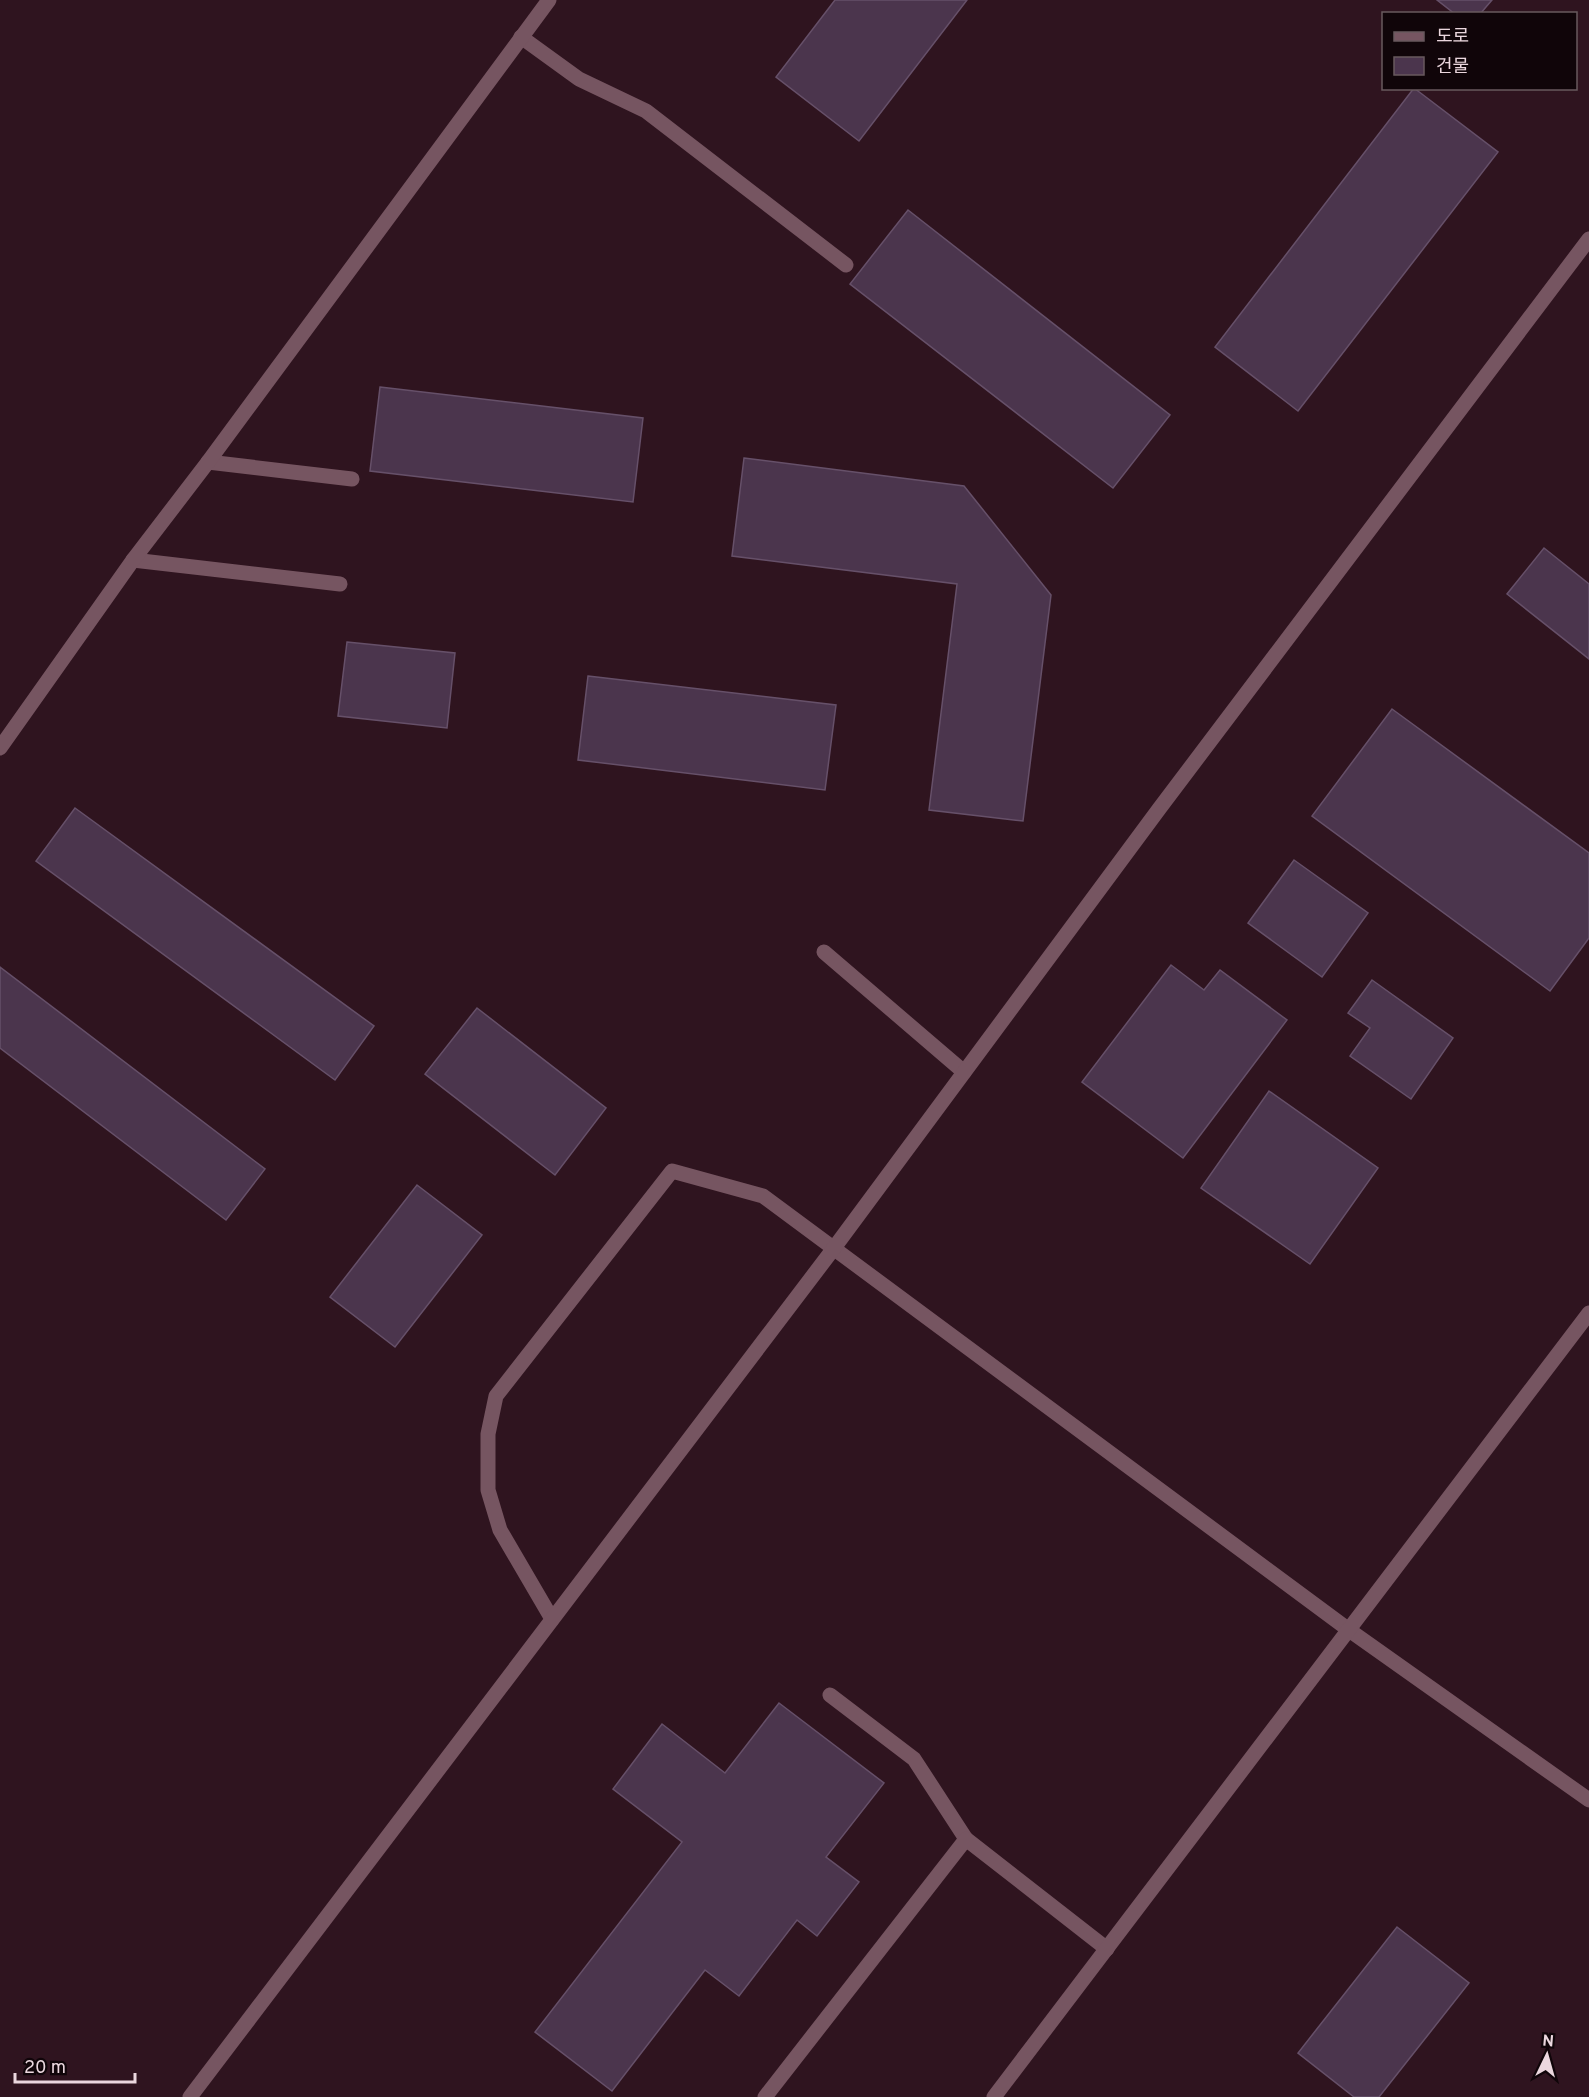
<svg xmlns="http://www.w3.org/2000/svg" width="1589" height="2097" font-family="Overpass,'Noto Sans KR',sans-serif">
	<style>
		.building { fill: #4b354d; stroke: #665069; stroke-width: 1.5 }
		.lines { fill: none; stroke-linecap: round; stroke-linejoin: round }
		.minor { stroke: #765561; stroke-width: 15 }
	</style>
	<rect width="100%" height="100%" fill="#2f141f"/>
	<g class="building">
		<path d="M 835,0 L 967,0 L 859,141 L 776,77 Z"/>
		<path d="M 1437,0 L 1492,0 L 1480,14 L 1455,14 Z"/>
		<path d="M 1414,88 L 1498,152 L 1298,411 L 1215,347 Z"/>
		<path d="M 908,210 L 1170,415 L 1113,488 L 850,284 Z"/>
		<path d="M 380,387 L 643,418 L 633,502 L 370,471 Z"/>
		<path d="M 744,458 L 964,486 L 1051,595 L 1023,821 L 929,810 L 957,584 L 732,556 Z"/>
		<path d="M 1544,548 L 1589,584 L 1589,659 L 1507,594 Z"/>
		<path d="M 347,642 L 455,653 L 447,728 L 338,716 Z"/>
		<path d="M 588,676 L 836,705 L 825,790 L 578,760 Z"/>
		<path d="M 1392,709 L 1589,853 L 1589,938 L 1550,991 L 1312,816 Z"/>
		<path d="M 75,808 L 374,1026 L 335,1080 L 36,861 Z"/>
		<path d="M 1294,860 L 1368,913 L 1322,977 L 1248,923 Z"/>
		<path d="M 1171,965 L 1204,990 L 1220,970 L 1287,1020 L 1183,1158 L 1082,1082 Z"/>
		<path d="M 0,967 L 265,1169 L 226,1220 L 0,1048 Z"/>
		<path d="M 1372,980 L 1453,1038 L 1411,1099 L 1350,1056 L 1370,1028 L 1348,1013 Z"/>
		<path d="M 477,1008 L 606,1108 L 555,1175 L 425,1074 Z"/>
		<path d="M 1269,1091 L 1378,1168 L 1310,1264 L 1201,1188 Z"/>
		<path d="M 417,1185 L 482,1235 L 395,1347 L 330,1297 Z"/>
		<path d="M 779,1703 L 884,1783 L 826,1857 L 859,1882 L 817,1936 L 797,1920 L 739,1996 L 705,1970 L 612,2091 L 535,2032 L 682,1842 L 613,1789 L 662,1724 L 725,1773 Z"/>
		<path d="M 1397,1927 L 1469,1983 L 1379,2097 L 1354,2097 L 1298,2053 Z"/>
	</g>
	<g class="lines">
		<g class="minor">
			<path d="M 521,37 L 579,79 L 646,111 L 846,265"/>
			<path d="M 208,462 L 352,479"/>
			<path d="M 133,560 L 340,584"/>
			<path d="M 0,748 L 133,560 L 208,462 L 549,0"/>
			<path d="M 824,952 L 964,1072"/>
			<path d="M 552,1619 L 500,1530 L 488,1490 L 488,1434 L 496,1396 L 672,1171 L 763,1196 L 1349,1630 L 1589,1800"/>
			<path d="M 830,1695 L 914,1759 L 966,1839"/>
			<path d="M 190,2097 L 834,1248 L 1159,809 L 1589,239"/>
			<path d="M 765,2097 L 966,1839 L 1107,1949"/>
			<path d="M 994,2097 L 1589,1313"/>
		</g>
	</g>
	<rect x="1382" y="12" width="195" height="78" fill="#100509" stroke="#68595e" stroke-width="1.5"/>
	<rect x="1394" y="32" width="30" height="9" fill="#765561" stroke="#68595e" stroke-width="1.5"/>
	<text x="1436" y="42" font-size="18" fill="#ebd7de">도로</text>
	<rect x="1394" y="57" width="30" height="18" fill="#4b354d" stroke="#68595e" stroke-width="1.5"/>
	<text x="1436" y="72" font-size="18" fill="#ebd7de">건물</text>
	<g transform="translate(1547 2055) rotate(5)" stroke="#100509" stroke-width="4.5" paint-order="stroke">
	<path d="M0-4.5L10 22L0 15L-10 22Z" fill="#ebd7de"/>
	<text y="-9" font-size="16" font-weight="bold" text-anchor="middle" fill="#ebd7de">N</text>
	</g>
	<path d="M15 2073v9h120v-9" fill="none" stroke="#ebd7de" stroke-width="3"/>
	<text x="24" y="2073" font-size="18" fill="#ebd7de" stroke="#100509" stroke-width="4.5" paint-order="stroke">20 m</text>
</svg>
